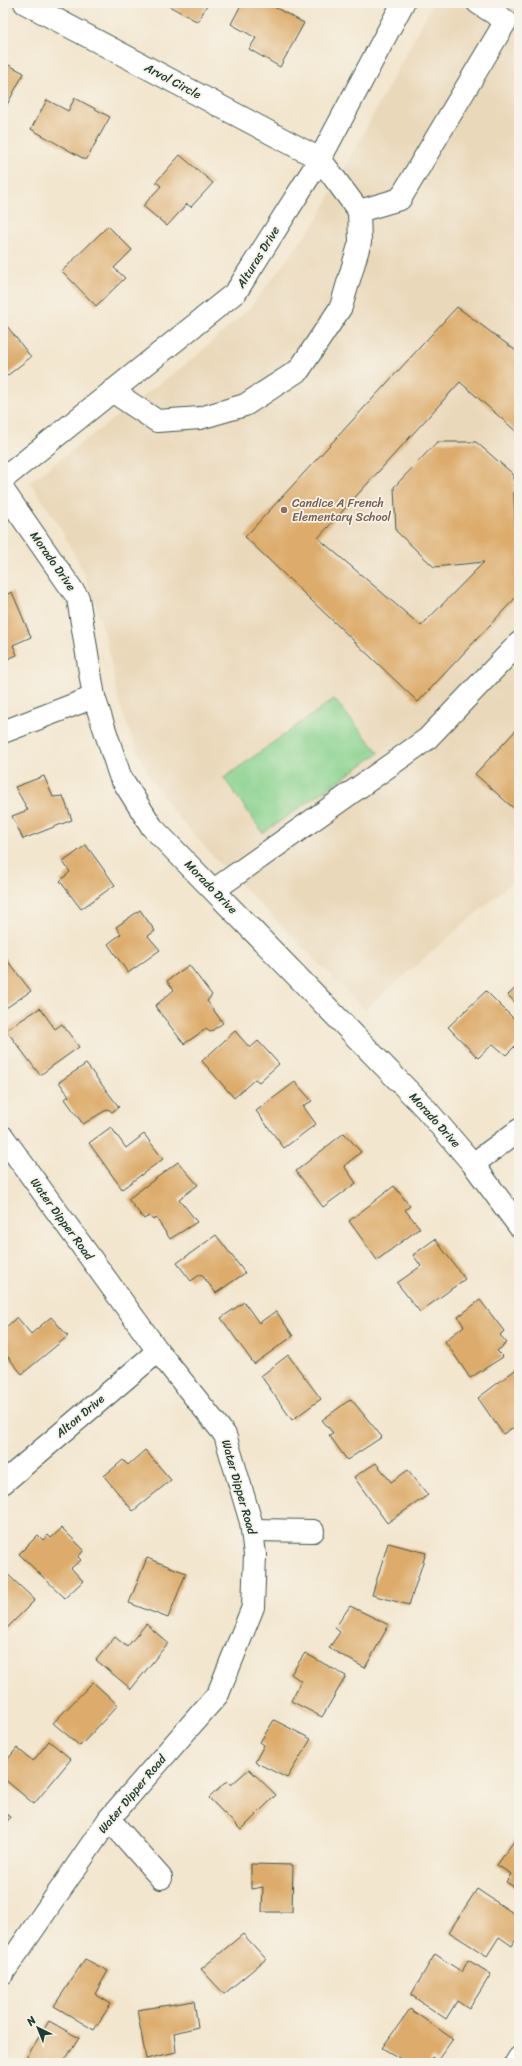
<svg xmlns="http://www.w3.org/2000/svg" width="522" height="2066" font-family="Sriracha,sans-serif">
	<style>
		.built { fill: #ead8ba }
		.green { fill: #88d28e; stroke: #548861 }
		.building { fill: #ddac6c }
		.lines { fill: none; stroke-linecap: round; stroke-linejoin: round }
		.minor-casing { stroke: #3f564b; stroke-width: 24 }
		.minor { stroke: #fff; stroke-width: 22 }
		.education-dot { fill: #8d6e63; stroke: #f7f3e8; stroke-width: 1.5 }
		.labels { text-anchor: middle; stroke-width: 3.5; stroke-linejoin: round; paint-order: stroke }
		.street-label { font-size: 12px; fill: #1f3d34; stroke: #f7f3e8 }
		.education-label { font-size: 12px; fill: #785e54; stroke: #f7f3e8; text-anchor: start }
	</style>
	<rect width="100%" height="100%" fill="#f7f3e8"/>
	<filter id="ink" filterUnits="userSpaceOnUse"><feTurbulence type="fractalNoise" baseFrequency=".025" numOctaves="2"/><feDisplacementMap in="SourceGraphic" scale="8" xChannelSelector="R" yChannelSelector="G"/><feConvolveMatrix kernelMatrix="1 2 1 2 8 2 1 2 1" color-interpolation-filters="sRGB"/></filter>
	<filter id="wash" filterUnits="userSpaceOnUse"><feTurbulence type="fractalNoise" baseFrequency=".012" numOctaves="4" result="noise"/><feDisplacementMap in="SourceGraphic" scale="16" xChannelSelector="R" yChannelSelector="G"/><feGaussianBlur stdDeviation="0.9" result="paint"/><feColorMatrix in="noise" values="0 0 0 0 0 0 0 0 0 0 0 0 0 0 0 0 0 1.4 0 .05"/><feComposite in="paint" operator="in"/></filter>
	<g filter="url(#wash)">
		<rect width="100%" height="100%" fill="#f3e6cf"/>
		<path class="built" d="M 433,3 L 519,3 L 519,876 L 365,1010 L 217,861 L 170,808 L 151,779 L 138,753 L 119,703 L 106,638 L 85,575 L 60,527 L 30,482 L 195,357 L 250,308 L 317,220 Z"/>
		<path class="green" d="M 334,699 L 379,753 L 263,833 L 224,778 Z"/>
		<g id="blocks">
			<g class="building">
				<path d="M 170,3 L 208,3 L 198,22 L 169,6 Z"/>
				<path d="M 242,3 L 267,3 L 304,23 L 280,67 L 249,49 L 256,38 L 231,24 Z"/>
				<path d="M 3,62 L 24,73 L 3,112 Z"/>
				<path d="M 75,98 L 110,117 L 86,160 L 31,129 L 47,100 L 68,111 Z"/>
				<path d="M 180,155 L 213,183 L 191,207 L 187,204 L 167,226 L 143,206 L 161,186 L 156,182 Z"/>
				<path d="M 108,226 L 132,250 L 114,268 L 125,278 L 96,306 L 62,271 Z"/>
				<path d="M 457,307 L 519,353 L 519,434 L 460,382 L 318,538 L 421,626 L 484,562 L 434,567 L 396,531 L 394,487 L 437,442 L 476,442 L 513,474 L 515,521 L 519,517 L 519,594 L 418,702 L 245,537 Z"/>
				<path d="M 3,321 L 31,357 L 3,379 Z"/>
				<path d="M 12,592 L 31,637 L 13,645 L 17,655 L 3,661 L 3,596 Z"/>
				<path d="M 519,727 L 519,813 L 475,774 Z"/>
				<path d="M 44,776 L 53,797 L 63,796 L 72,820 L 23,839 L 12,816 L 28,810 L 15,787 Z"/>
				<path d="M 86,845 L 115,885 L 81,909 L 60,881 L 70,872 L 63,862 Z"/>
				<path d="M 140,910 L 155,931 L 148,936 L 160,950 L 128,973 L 108,944 L 121,934 L 116,927 Z"/>
				<path d="M 3,955 L 31,991 L 3,1010 Z"/>
				<path d="M 189,965 L 212,995 L 207,1001 L 223,1023 L 210,1032 L 206,1029 L 184,1044 L 155,1006 L 174,990 L 167,981 Z"/>
				<path d="M 519,985 L 519,1007 L 508,995 Z"/>
				<path d="M 486,991 L 519,1024 L 519,1042 L 506,1055 L 493,1044 L 478,1058 L 448,1027 Z"/>
				<path d="M 40,1008 L 55,1029 L 62,1024 L 79,1047 L 40,1075 L 6,1030 Z"/>
				<path d="M 235,1031 L 250,1048 L 258,1041 L 279,1064 L 259,1082 L 255,1079 L 234,1098 L 202,1061 Z"/>
				<path d="M 86,1064 L 119,1107 L 112,1112 L 108,1109 L 83,1124 L 65,1099 L 69,1096 L 59,1082 Z"/>
				<path d="M 295,1082 L 312,1101 L 303,1106 L 316,1124 L 284,1148 L 256,1111 Z"/>
				<path d="M 111,1127 L 126,1148 L 144,1134 L 163,1159 L 122,1189 L 89,1143 Z"/>
				<path d="M 344,1133 L 361,1152 L 344,1166 L 356,1183 L 323,1207 L 296,1171 Z"/>
				<path d="M 178,1162 L 198,1185 L 179,1199 L 197,1222 L 170,1239 L 156,1218 L 153,1220 L 149,1216 L 144,1219 L 128,1199 Z"/>
				<path d="M 394,1186 L 410,1206 L 405,1210 L 420,1228 L 377,1260 L 349,1221 Z"/>
				<path d="M 216,1235 L 245,1273 L 216,1293 L 201,1274 L 191,1281 L 177,1263 Z"/>
				<path d="M 435,1239 L 465,1279 L 420,1312 L 397,1283 L 421,1266 L 413,1255 Z"/>
				<path d="M 480,1300 L 504,1331 L 500,1335 L 507,1343 L 497,1351 L 503,1357 L 470,1378 L 445,1341 L 464,1326 L 458,1317 Z"/>
				<path d="M 244,1302 L 259,1323 L 276,1311 L 293,1336 L 254,1364 L 221,1318 Z"/>
				<path d="M 17,1317 L 31,1334 L 51,1317 L 68,1336 L 22,1374 L 3,1351 L 3,1330 Z"/>
				<path d="M 288,1355 L 321,1399 L 292,1420 L 261,1376 Z"/>
				<path d="M 519,1367 L 519,1424 L 503,1434 L 478,1398 Z"/>
				<path d="M 3,1379 L 9,1386 L 3,1392 Z"/>
				<path d="M 351,1399 L 382,1437 L 347,1460 L 329,1435 L 333,1433 L 322,1420 Z"/>
				<path d="M 145,1450 L 171,1480 L 133,1511 L 104,1476 L 123,1460 L 128,1465 Z"/>
				<path d="M 376,1463 L 391,1482 L 408,1470 L 428,1495 L 387,1523 L 354,1477 Z"/>
				<path d="M 62,1528 L 84,1550 L 78,1557 L 81,1560 L 71,1568 L 83,1581 L 65,1598 L 19,1554 L 38,1535 L 43,1540 L 48,1535 L 51,1538 Z"/>
				<path d="M 388,1543 L 426,1553 L 409,1605 L 372,1595 Z"/>
				<path d="M 147,1558 L 186,1573 L 168,1618 L 129,1603 Z"/>
				<path d="M 3,1570 L 35,1600 L 3,1632 Z"/>
				<path d="M 350,1606 L 389,1625 L 365,1668 L 329,1648 L 340,1632 L 335,1628 Z"/>
				<path d="M 146,1624 L 168,1643 L 131,1689 L 96,1660 L 115,1637 L 127,1647 Z"/>
				<path d="M 305,1653 L 346,1676 L 322,1717 L 291,1701 L 301,1681 L 291,1674 Z"/>
				<path d="M 93,1682 L 118,1705 L 80,1746 L 53,1723 Z"/>
				<path d="M 274,1720 L 311,1739 L 287,1778 L 255,1762 L 264,1745 L 260,1742 Z"/>
				<path d="M 49,1741 L 71,1759 L 34,1804 L 3,1778 L 3,1765 L 17,1748 L 33,1761 Z"/>
				<path d="M 249,1769 L 276,1795 L 241,1830 L 209,1798 L 227,1781 L 231,1785 Z"/>
				<path d="M 3,1812 L 10,1817 L 3,1828 Z"/>
				<path d="M 519,1834 L 519,1890 L 506,1882 L 511,1874 L 497,1865 Z"/>
				<path d="M 251,1864 L 293,1865 L 292,1912 L 262,1912 L 263,1887 L 251,1889 Z"/>
				<path d="M 477,1889 L 519,1917 L 519,1934 L 512,1946 L 499,1937 L 487,1956 L 449,1932 Z"/>
				<path d="M 243,1934 L 266,1959 L 224,1994 L 201,1969 Z"/>
				<path d="M 435,1954 L 462,1972 L 468,1960 L 491,1974 L 469,2009 L 457,2001 L 446,2019 L 411,1995 Z"/>
				<path d="M 85,1959 L 108,1971 L 95,1994 L 111,2004 L 94,2030 L 54,2006 Z"/>
				<path d="M 194,2001 L 198,2027 L 174,2033 L 176,2052 L 146,2059 L 137,2010 Z"/>
				<path d="M 410,2009 L 453,2039 L 437,2061 L 432,2057 L 429,2063 L 421,2063 L 418,2061 L 416,2063 L 408,2063 L 382,2048 Z"/>
				<path d="M 49,2021 L 79,2038 L 63,2063 L 23,2063 Z"/>
			</g>
		</g>
	</g>
	<g filter="url(#ink)">
		<use href="#blocks" fill-opacity="0" stroke="#3f564b" stroke-width="1"/>
		<g class="lines">
			<g class="minor-casing">
				<g id="minor">
					<path d="M 25,3 L 320,159 L 359,211 L 360,242 L 341,307 L 299,370 L 245,405 L 200,418 L 157,421 L 112,391"/>
					<path d="M 359,211 L 400,199 L 506,21 L 478,3"/>
					<path d="M 3,479 L 236,292 L 320,159 L 403,3"/>
					<path d="M 3,490 L 78,598 L 94,697 L 120,776 L 152,827 L 425,1108 L 473,1164 L 519,1226"/>
					<path d="M 3,732 L 94,697"/>
					<path d="M 214,890 L 427,739 L 519,643"/>
					<path d="M 3,1137 L 158,1351 L 225,1435 L 251,1522 L 255,1555 L 253,1607 L 218,1694 L 109,1819 L 3,1973"/>
					<path d="M 473,1164 L 519,1130"/>
					<path d="M 3,1483 L 158,1351"/>
					<path d="M 253,1530 L 313,1531"/>
					<path d="M 109,1819 L 161,1878"/>
					<path d="M 516,2063 L 519,2058"/>
				</g>
			</g>
			<use href="#minor" class="minor"/>
		</g>
	</g>
	<circle class="education-dot" cx="284" cy="510" r="4"/>
	<g class="labels">
		<g class="street-label">
			<text transform="translate(173 81) rotate(28)" y="4">Arvol Circle</text>
			<text transform="translate(258 257) rotate(-58)" y="4">Alturas Drive</text>
			<text transform="translate(53 561) rotate(55)" y="4">Morado Drive</text>
			<text transform="translate(211 887) rotate(46)" y="4">Morado Drive</text>
			<text transform="translate(435 1120) rotate(48)" y="4">Morado Drive</text>
			<text transform="translate(62 1219) rotate(54)" y="4">Water Dipper Road</text>
			<text transform="translate(80 1416) rotate(-40)" y="4">Alton Drive</text>
			<text transform="translate(239 1487) rotate(74)" y="4">Water Dipper Road</text>
			<text transform="translate(132 1794) rotate(-50)" y="4">Water Dipper Road</text>
		</g>
		<g class="education-label">
			<text x="292" y="507">Candice A French<tspan x="292" dy="14">Elementary School</tspan></text>
		</g>
	</g>
	<rect width="522" height="2066" fill="none" stroke="#f7f3e8" stroke-width="16"/>
	<g transform="translate(38 2028) rotate(317)" stroke="#f7f3e8" stroke-width="3" paint-order="stroke">
	<path d="M0-3L7 15L0 10L-7 15Z" fill="#1f3d34"/>
	<text y="-6" font-size="11" font-weight="bold" text-anchor="middle" fill="#1f3d34">N</text>
	</g>
</svg>
